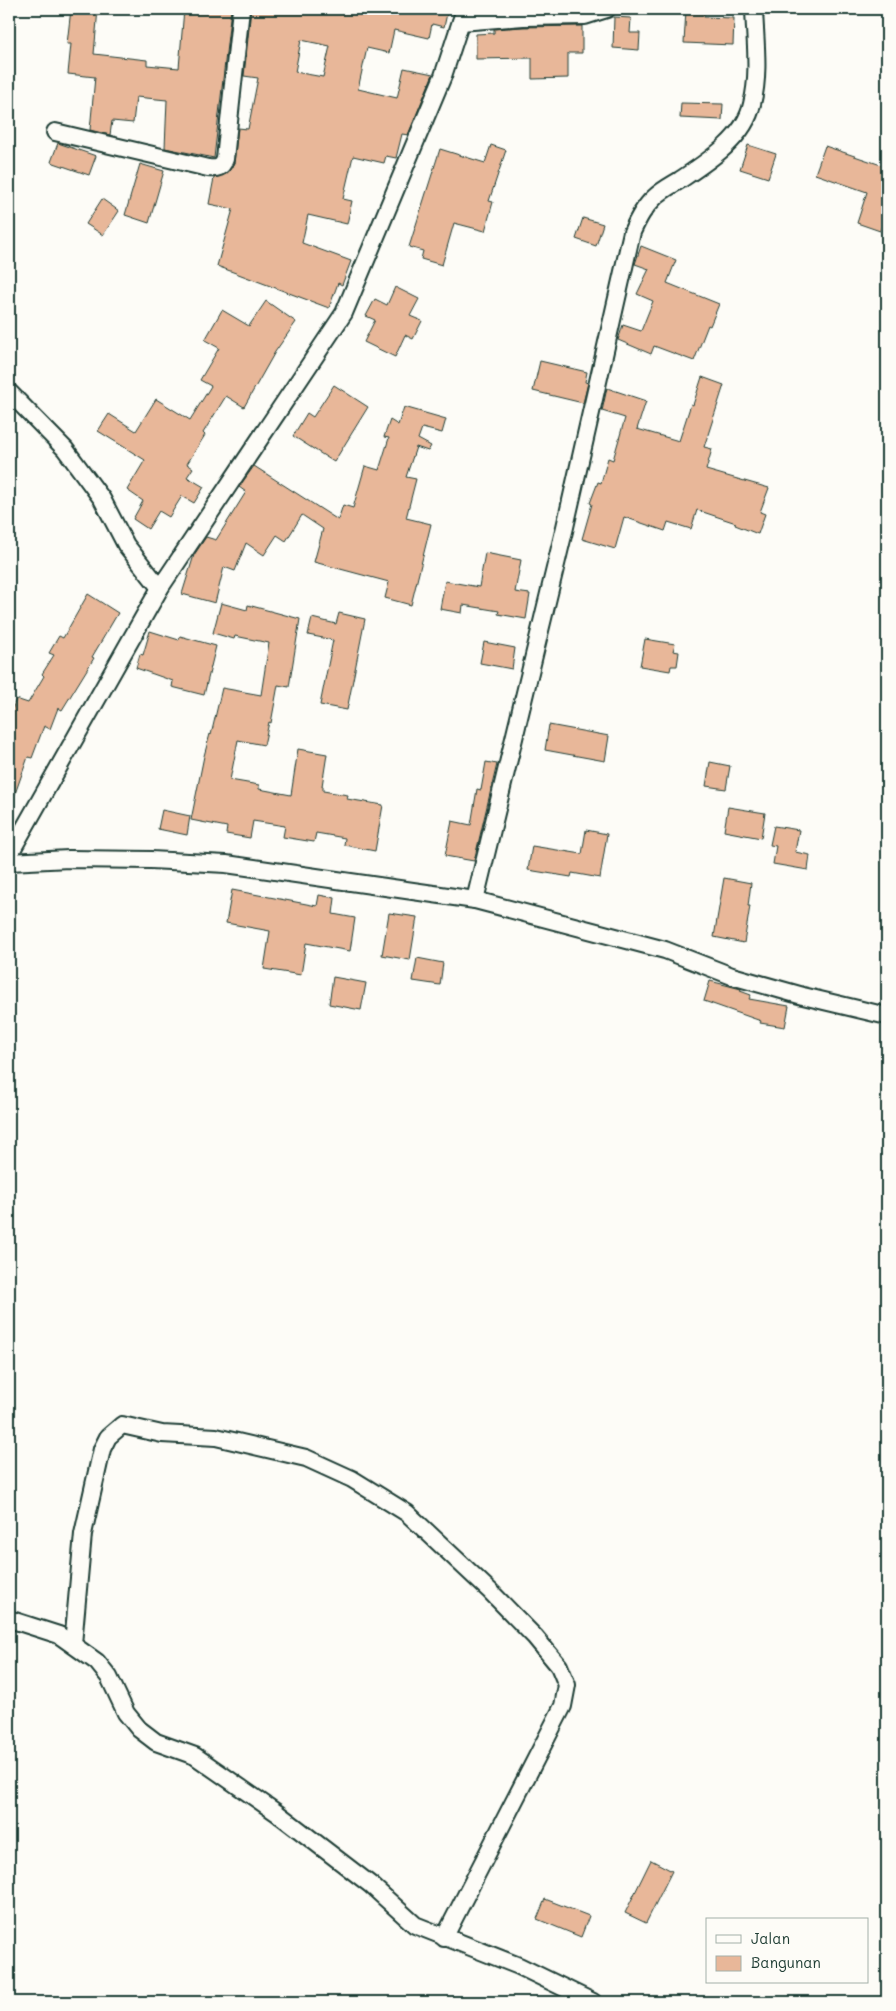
<svg xmlns="http://www.w3.org/2000/svg" width="896" height="2011" font-family="Mali,sans-serif">
	<style>
		.building { fill: #e8b799; stroke: #1f3d34; fill-rule: evenodd }
		.lines { fill: none; stroke-linecap: round; stroke-linejoin: round }
		.street-casing { stroke: #1f3d34; stroke-width: 20 }
		.street { stroke: #fdfcf7; stroke-width: 16 }
	</style>
	<rect width="100%" height="100%" fill="#fdfcf7"/>
	<filter id="ink" filterUnits="userSpaceOnUse"><feTurbulence type="fractalNoise" baseFrequency=".02" numOctaves="2"/><feDisplacementMap in="SourceGraphic" scale="10" xChannelSelector="R" yChannelSelector="G"/><feConvolveMatrix kernelMatrix="1 2 1 2 8 2 1 2 1" color-interpolation-filters="sRGB"/></filter>
	<g filter="url(#ink)">
		<g class="building">
			<path d="M 71,9 L 98,9 L 94,54 L 147,60 L 147,65 L 179,68 L 184,9 L 231,9 L 214,158 L 165,148 L 167,100 L 136,97 L 133,123 L 112,121 L 110,135 L 90,130 L 95,77 L 68,74 L 71,44 L 67,44 Z"/>
			<path d="M 251,9 L 448,9 L 444,27 L 432,24 L 429,38 L 394,30 L 389,53 L 367,48 L 358,89 L 397,98 L 404,68 L 433,74 L 408,135 L 402,134 L 396,158 L 386,156 L 384,163 L 353,156 L 343,199 L 352,201 L 347,224 L 308,215 L 302,243 L 351,261 L 342,285 L 338,283 L 329,308 L 217,266 L 233,209 L 209,204 L 214,178 L 226,174 L 234,163 L 238,128 L 248,129 L 258,78 L 244,76 ZM 301,40 L 330,46 L 323,77 L 295,72 Z"/>
			<path d="M 686,10 L 704,10 L 704,17 L 734,18 L 733,45 L 684,43 Z"/>
			<path d="M 614,17 L 631,18 L 630,33 L 640,33 L 639,50 L 613,48 Z"/>
			<path d="M 582,26 L 582,53 L 568,53 L 568,78 L 532,79 L 532,58 L 476,59 L 476,34 L 494,33 L 494,29 L 523,27 Z"/>
			<path d="M 681,103 L 723,104 L 722,120 L 680,118 Z"/>
			<path d="M 58,143 L 96,156 L 89,175 L 51,162 Z"/>
			<path d="M 491,145 L 506,150 L 489,201 L 493,202 L 485,231 L 454,223 L 442,265 L 421,259 L 423,251 L 409,247 L 440,149 L 485,163 Z"/>
			<path d="M 748,145 L 776,154 L 768,178 L 740,169 Z"/>
			<path d="M 825,146 L 887,167 L 887,209 L 880,231 L 857,223 L 867,192 L 815,174 Z"/>
			<path d="M 140,164 L 164,171 L 149,223 L 125,215 Z"/>
			<path d="M 102,199 L 119,211 L 103,235 L 86,224 Z"/>
			<path d="M 583,218 L 603,224 L 596,246 L 576,239 Z"/>
			<path d="M 641,246 L 676,260 L 667,283 L 719,304 L 710,326 L 708,325 L 694,361 L 654,346 L 651,354 L 618,340 L 623,325 L 641,331 L 653,301 L 637,294 L 649,269 L 635,264 Z"/>
			<path d="M 395,287 L 419,299 L 410,316 L 422,321 L 413,339 L 405,335 L 395,357 L 364,342 L 375,320 L 366,316 L 375,299 L 387,305 Z"/>
			<path d="M 266,301 L 296,322 L 275,352 L 244,407 L 226,396 L 203,433 L 205,435 L 187,464 L 193,468 L 187,477 L 204,487 L 194,503 L 182,496 L 169,517 L 159,511 L 148,529 L 133,519 L 143,501 L 127,490 L 145,460 L 98,431 L 109,414 L 136,431 L 156,399 L 190,420 L 211,386 L 200,380 L 219,348 L 205,340 L 222,310 L 249,326 Z"/>
			<path d="M 540,361 L 587,372 L 585,382 L 588,383 L 583,403 L 533,391 Z"/>
			<path d="M 702,377 L 724,385 L 704,447 L 712,449 L 706,470 L 769,488 L 760,512 L 765,514 L 758,534 L 735,525 L 736,523 L 697,510 L 691,529 L 668,522 L 665,531 L 624,517 L 615,549 L 582,539 L 592,504 L 590,503 L 598,482 L 601,483 L 608,458 L 613,460 L 625,418 L 602,411 L 607,388 L 646,401 L 637,429 L 679,441 L 691,404 L 693,405 Z"/>
			<path d="M 334,385 L 368,407 L 334,462 L 293,436 L 307,413 L 313,417 Z"/>
			<path d="M 404,407 L 446,419 L 442,433 L 422,428 L 418,439 L 431,446 L 428,451 L 416,447 L 406,477 L 416,479 L 406,518 L 431,524 L 411,605 L 385,598 L 389,582 L 314,562 L 323,529 L 302,515 L 286,541 L 277,535 L 264,555 L 246,543 L 235,571 L 224,567 L 215,603 L 182,594 L 194,555 L 206,537 L 216,540 L 246,492 L 239,487 L 254,466 L 338,520 L 343,505 L 353,508 L 365,466 L 379,470 L 389,438 L 384,437 L 390,420 L 398,425 Z"/>
			<path d="M 485,553 L 521,560 L 515,592 L 530,594 L 526,619 L 498,614 L 499,611 L 463,605 L 462,613 L 440,609 L 445,581 L 479,587 Z"/>
			<path d="M 88,594 L 118,613 L 92,657 L 94,658 L 62,710 L 58,708 L 50,729 L 44,726 L 32,758 L 28,757 L 11,805 L 9,804 L 9,718 L 16,699 L 28,703 L 44,676 L 42,674 L 54,655 L 49,653 L 59,636 L 63,638 Z"/>
			<path d="M 221,603 L 247,610 L 248,605 L 300,619 L 289,687 L 278,685 L 271,723 L 269,722 L 264,745 L 238,740 L 230,780 L 259,785 L 259,789 L 291,795 L 298,749 L 327,754 L 322,786 L 323,786 L 323,791 L 348,795 L 347,799 L 383,805 L 375,851 L 344,845 L 345,838 L 316,833 L 314,842 L 283,837 L 285,826 L 253,821 L 250,838 L 226,834 L 227,827 L 191,820 L 204,756 L 210,734 L 211,735 L 222,688 L 261,695 L 269,643 L 235,636 L 234,639 L 213,633 Z"/>
			<path d="M 339,613 L 365,619 L 347,710 L 320,705 L 333,640 L 308,635 L 312,618 L 336,624 Z"/>
			<path d="M 150,631 L 179,640 L 180,636 L 216,646 L 204,695 L 172,687 L 173,681 L 136,668 L 140,654 L 143,655 Z"/>
			<path d="M 645,639 L 675,644 L 673,651 L 679,652 L 677,666 L 671,666 L 670,671 L 640,666 Z"/>
			<path d="M 484,642 L 515,648 L 512,669 L 480,663 Z"/>
			<path d="M 549,725 L 609,736 L 605,761 L 545,750 Z"/>
			<path d="M 486,762 L 497,764 L 474,861 L 445,856 L 452,821 L 471,825 L 477,789 L 481,790 Z"/>
			<path d="M 710,762 L 730,766 L 726,789 L 706,786 Z"/>
			<path d="M 728,807 L 765,813 L 761,838 L 724,831 Z"/>
			<path d="M 162,810 L 190,816 L 187,835 L 158,829 Z"/>
			<path d="M 774,826 L 799,830 L 795,852 L 810,855 L 808,870 L 773,864 L 776,846 L 770,845 Z"/>
			<path d="M 586,830 L 607,834 L 600,878 L 572,873 L 571,877 L 528,870 L 532,846 L 582,854 Z"/>
			<path d="M 724,878 L 751,883 L 748,906 L 750,906 L 744,943 L 714,937 Z"/>
			<path d="M 232,890 L 317,906 L 319,895 L 335,898 L 333,914 L 355,918 L 350,951 L 306,943 L 301,975 L 264,969 L 270,931 L 226,923 Z"/>
			<path d="M 389,913 L 417,917 L 410,960 L 382,955 Z"/>
			<path d="M 417,958 L 443,963 L 440,985 L 413,981 Z"/>
			<path d="M 333,977 L 366,983 L 361,1010 L 329,1004 Z"/>
			<path d="M 710,981 L 741,989 L 740,991 L 751,995 L 749,999 L 789,1006 L 785,1027 L 760,1023 L 761,1021 L 704,1001 Z"/>
			<path d="M 651,1860 L 672,1871 L 646,1923 L 625,1913 Z"/>
			<path d="M 545,1899 L 589,1916 L 581,1937 L 537,1919 Z"/>
		</g>
		<g class="lines">
			<g class="street-casing">
				<g id="street">
					<path d="M 461,22 L 523,17 L 585,16 L 607,9"/>
					<path d="M 55,132 L 208,168 C 217,169 222,168 225,159 L 241,9"/>
					<path d="M 9,392 L 65,449 L 102,499 L 126,545 L 160,588"/>
					<path d="M 9,855 L 160,588 L 344,313 L 443,76 L 465,9"/>
					<path d="M 9,862 L 69,859 L 151,860 L 226,864 L 475,900 L 665,950 L 732,976 L 803,996 L 887,1016"/>
					<path d="M 475,900 L 565,527 L 632,232 C 638,219 644,207 655,197 C 662,190 672,185 680,180 C 707,162 745,138 752,104 C 760,74 755,39 754,9"/>
					<path d="M 9,1619 L 59,1635 L 97,1662 L 109,1677 L 126,1713 L 139,1729 L 156,1742 L 195,1756 L 277,1813 L 371,1885 L 415,1925 L 519,1966 L 593,2002"/>
					<path d="M 73,1644 L 83,1534 L 102,1449 L 108,1437 L 122,1425 L 162,1434 L 216,1437 L 306,1458 L 352,1479 L 407,1513 L 490,1591 L 535,1637 L 559,1666 L 567,1685 L 563,1706 L 444,1938"/>
				</g>
			</g>
			<use href="#street" class="street"/>
		</g>
	</g>
	<rect width="896" height="2011" fill="none" stroke="#fdfcf7" stroke-width="30"/>
	<rect x="15" y="15" width="866" height="1981" fill="none" stroke="#1f3d34" stroke-width="2" filter="url(#ink)"/>
	<rect x="706" y="1918" width="162" height="65" fill="#fdfcf7" stroke="#a4b0a9"/>
	<rect x="716" y="1935" width="25" height="8" fill="#fdfcf7" stroke="#a4b0a9"/>
	<text x="751" y="1944" font-size="15" fill="#1f3d34">Jalan</text>
	<rect x="716" y="1956" width="25" height="15" fill="#e8b799" stroke="#a4b0a9"/>
	<text x="751" y="1968" font-size="15" fill="#1f3d34">Bangunan</text>
</svg>
